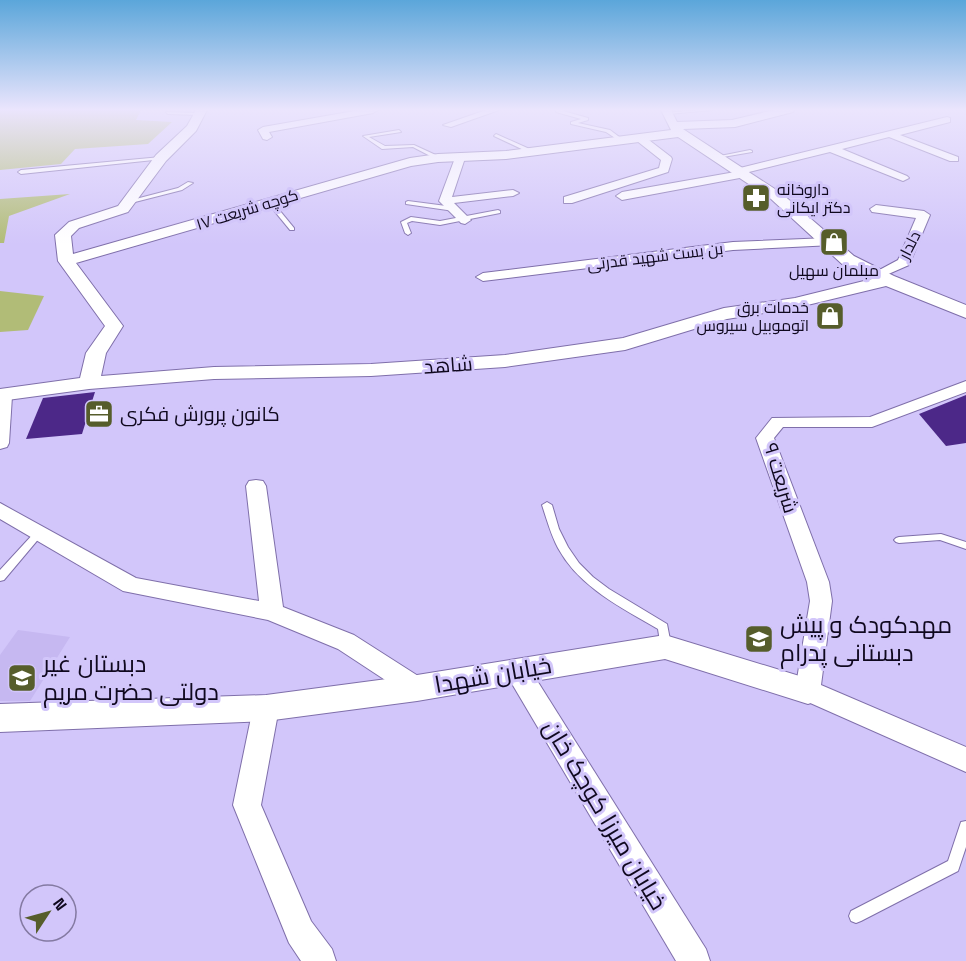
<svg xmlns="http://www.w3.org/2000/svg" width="966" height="961" font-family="'Space Grotesk',Cairo,sans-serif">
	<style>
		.built { fill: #c6b8f1 }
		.green { fill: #b1bc77 }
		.building { fill: #4c2888 }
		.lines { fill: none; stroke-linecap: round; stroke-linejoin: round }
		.service-casing { stroke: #7f6faa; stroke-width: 2 }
		.minor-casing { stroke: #7f6faa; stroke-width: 2 }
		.tertiary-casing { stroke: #7f6faa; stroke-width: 2 }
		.service { fill: #fff; fill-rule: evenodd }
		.minor { fill: #fff; fill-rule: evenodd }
		.tertiary { fill: #fff; fill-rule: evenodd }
		.labels { text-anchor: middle; stroke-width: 6; stroke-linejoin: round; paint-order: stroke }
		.far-poi-label { font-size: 16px; fill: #0f081e; stroke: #d2c6fa; text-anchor: start }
		.far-street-label { font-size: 16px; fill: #0f081e; stroke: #d2c6fa }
		.street-label { font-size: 20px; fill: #0f081e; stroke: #d2c6fa }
		.poi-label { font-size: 20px; fill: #0f081e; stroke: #d2c6fa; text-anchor: start }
		.near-poi-label { font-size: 24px; fill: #0f081e; stroke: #d2c6fa; text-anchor: start }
		.near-street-label { font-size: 24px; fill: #0f081e; stroke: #d2c6fa }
	</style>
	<rect width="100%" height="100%" fill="#d2c6fa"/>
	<path class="built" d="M 18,630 L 70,637 L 30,701 L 0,701 L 0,655 Z"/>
	<g class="green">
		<path d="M 0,110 L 141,110 L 136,120 L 172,122 L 148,144 L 75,149 L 61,164 L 0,170 Z"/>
		<path d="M 70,194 L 9,216 L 4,243 L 0,243 L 0,199 Z"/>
		<path d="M 0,291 L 44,296 L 28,330 L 0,332 Z"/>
	</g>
	<g class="building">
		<path d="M 95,392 L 82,434 L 26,439 L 43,398 Z"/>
		<path d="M 966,395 L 966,443 L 946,446 L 919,414 Z"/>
	</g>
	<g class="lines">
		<g class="service-casing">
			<g id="service">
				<path d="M 556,110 L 564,110 L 563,111 L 588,118 L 588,120 L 578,123 L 610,130 L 622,139 L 618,140 L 606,132 L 571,124 L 571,122 L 581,119 L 556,112 Z"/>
				<path d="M 698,110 L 712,110 L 668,114 L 666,113 Z"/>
				<path d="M 166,112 L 199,113 L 201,114 L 199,115 L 168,114 Z"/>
				<path d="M 399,130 L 401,132 L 369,137 L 385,146 L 414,145 L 440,157 L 440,159 L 436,159 L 413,147 L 382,149 L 363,136 Z"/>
				<path d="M 496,134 L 534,151 L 534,152 L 530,153 L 494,136 Z"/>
				<path d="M 750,150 L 752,151 L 752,152 L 717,158 L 715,157 Z"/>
				<path d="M 161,157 L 163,157 L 163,159 L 21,174 L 18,172 L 21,170 Z"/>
				<path d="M 188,182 L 193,183 L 182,190 L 131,203 L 128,201 L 178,188 Z"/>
				<path d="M 267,200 L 271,200 L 294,228 L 294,230 L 290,230 L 267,202 Z"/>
				<path d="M 408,201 L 454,207 L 457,209 L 454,211 L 406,204 L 406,202 Z"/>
				<path d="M 498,210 L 500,211 L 500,213 L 440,225 L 412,221 L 407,223 L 411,233 L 408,235 L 405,233 L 401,222 L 411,217 L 440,221 Z"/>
				<path d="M 547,502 L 552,505 L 559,529 L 568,547 L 579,563 L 593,577 L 609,589 L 667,624 L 671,645 L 669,648 L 665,649 L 661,648 L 658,629 C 622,608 579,587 558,548 C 551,535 547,520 542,505 Z"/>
				<path d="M 38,531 L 41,532 L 43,534 L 41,536 L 4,580 L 0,581 L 0,570 L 35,532 Z"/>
				<path d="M 941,534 L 966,542 L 966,549 L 940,540 L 899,543 L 896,542 L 894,540 L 896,538 L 899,537 Z"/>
				<path d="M 966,821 L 966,847 L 958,871 L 861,921 L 856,923 L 851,921 L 849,916 L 851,911 L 948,861 L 961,822 Z"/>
			</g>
		</g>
		<g class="minor-casing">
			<g id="minor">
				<path d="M 360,110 L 378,110 L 373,113 L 269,132 L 272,137 L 267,140 L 263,139 L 258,130 L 263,127 Z"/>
				<path d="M 486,110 L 499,110 L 451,127 L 443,125 Z"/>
				<path d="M 947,117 L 950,118 L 950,122 L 900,135 L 958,157 L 958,161 L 950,161 L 889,137 L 842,149 L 907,176 L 909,178 L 903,181 L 830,152 L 749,172 L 749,176 L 745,177 L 622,200 L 616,196 L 622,192 L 735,172 L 736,169 Z"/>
				<path d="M 637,137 L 645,137 L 671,157 L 672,159 L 668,172 L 572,203 L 564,203 L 564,197 L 659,168 L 661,160 L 637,141 Z"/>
				<path d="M 460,155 L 465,158 L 452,197 L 513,190 L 519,193 L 513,196 L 454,203 L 471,220 L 465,224 L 461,223 L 439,201 L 455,158 Z"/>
				<path d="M 876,205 L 924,211 L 930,215 L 909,265 L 877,279 L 870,275 L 898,260 L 916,218 L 872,212 L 870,209 Z"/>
				<path d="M 828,238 L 833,239 L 834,242 L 833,245 L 733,250 L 483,281 L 476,277 L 483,273 L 733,242 Z"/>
				<path d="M 966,381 L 966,392 L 872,427 L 783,427 L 774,438 L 829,582 L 832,601 L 821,685 L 966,747 L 966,772 L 799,698 L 795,691 L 810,601 L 807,582 L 756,438 L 772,418 L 870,417 Z"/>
				<path d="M 3,391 L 9,392 L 12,396 L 9,443 L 7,447 L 0,449 L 0,392 Z"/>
				<path d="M 256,480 L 263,481 L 266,486 L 283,607 L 354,635 L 426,681 L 430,688 L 426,695 L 417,698 L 408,695 L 338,649 L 268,620 L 123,591 L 0,519 L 0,503 L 136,578 L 259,601 L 246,486 L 249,481 Z"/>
				<path d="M 517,660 L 526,663 L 706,949 L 710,961 L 676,961 L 508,677 L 505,670 L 508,663 Z"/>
				<path d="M 266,697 L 275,700 L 279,708 L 261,805 L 311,921 L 332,949 L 336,961 L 301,961 L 289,943 L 233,805 L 253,708 L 257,700 Z"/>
			</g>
		</g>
		<g class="tertiary-casing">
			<g id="tertiary">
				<path d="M 196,110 L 207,110 L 196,131 L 166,161 L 128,212 L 79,228 L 71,236 L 73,254 L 410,158 L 438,154 L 506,151 L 671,130 L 661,110 L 671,110 L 677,122 L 732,120 L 774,110 L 794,110 L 793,112 L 735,127 L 683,129 L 781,193 L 854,256 L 894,276 L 966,305 L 966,318 L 886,286 L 795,308 L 727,319 L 625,350 L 505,367 L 371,376 L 214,379 L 89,389 L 0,401 L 0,389 L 80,378 L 86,353 L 105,326 L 58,261 L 55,235 L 69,222 L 118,206 L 156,155 L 187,126 ZM 678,137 L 771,199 L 842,264 L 872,279 L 795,298 L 724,308 L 623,338 L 505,355 L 371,364 L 214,367 L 101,376 L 106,353 L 123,326 L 76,263 L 411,166 L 438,162 L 506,159 Z"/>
				<path d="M 665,635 L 819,682 L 824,691 L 819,700 L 808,704 L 665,659 L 417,701 L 266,721 L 0,732 L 0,704 L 266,695 L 417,675 Z"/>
			</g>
		</g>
		<use href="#service" class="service"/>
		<use href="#minor" class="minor"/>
		<use href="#tertiary" class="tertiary"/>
	</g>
	<linearGradient id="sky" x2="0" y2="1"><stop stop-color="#5ba6da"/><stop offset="0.45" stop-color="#ebe5fd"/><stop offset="1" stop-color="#ebe5fd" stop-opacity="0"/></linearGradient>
	<rect width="966" height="244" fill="url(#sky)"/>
	<defs>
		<g id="pharmacy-square" transform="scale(1.5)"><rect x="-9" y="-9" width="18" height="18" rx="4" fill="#565d2b" stroke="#d2c6fa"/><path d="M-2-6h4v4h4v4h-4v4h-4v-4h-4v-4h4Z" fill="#fff"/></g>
		<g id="shop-square" transform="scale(1.5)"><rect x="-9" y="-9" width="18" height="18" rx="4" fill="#565d2b" stroke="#d2c6fa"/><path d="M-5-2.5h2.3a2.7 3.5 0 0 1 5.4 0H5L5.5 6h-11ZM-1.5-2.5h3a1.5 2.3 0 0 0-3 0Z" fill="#fff"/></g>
		<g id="office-square" transform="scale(1.5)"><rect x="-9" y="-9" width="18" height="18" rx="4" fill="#565d2b" stroke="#d2c6fa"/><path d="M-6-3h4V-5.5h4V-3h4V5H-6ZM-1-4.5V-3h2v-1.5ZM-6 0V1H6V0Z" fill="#fff"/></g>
		<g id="school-square" transform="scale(1.5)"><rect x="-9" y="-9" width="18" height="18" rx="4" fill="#565d2b" stroke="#d2c6fa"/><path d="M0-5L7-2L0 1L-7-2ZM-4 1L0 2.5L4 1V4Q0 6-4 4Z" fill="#fff"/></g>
	</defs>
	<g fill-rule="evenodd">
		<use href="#pharmacy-square" x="756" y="198"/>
		<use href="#shop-square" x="834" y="242"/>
		<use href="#shop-square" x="830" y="316"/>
		<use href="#office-square" x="99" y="414"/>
		<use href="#school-square" x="759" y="639"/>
		<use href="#school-square" x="22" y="678"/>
	</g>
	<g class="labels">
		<g class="far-poi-label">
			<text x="777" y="195">داروخانه<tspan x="777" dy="18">دکتر ایکانی</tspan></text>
			<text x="834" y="276" text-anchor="middle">مبلمان سهیل</text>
			<text x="809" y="313" text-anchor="end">خدمات برق<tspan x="809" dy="18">اتوموبیل سیروس</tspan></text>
		</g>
		<g class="far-street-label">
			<text transform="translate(247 209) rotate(-17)" y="6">کوچه شریعت ۱۷</text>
			<text transform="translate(909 245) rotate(-63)" y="6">دلدار</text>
			<text transform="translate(655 256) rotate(-7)" y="6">بن بست شهید قدرتی</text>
		</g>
		<g class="street-label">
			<text transform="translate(448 365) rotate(-4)" y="7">شاهد</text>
			<text transform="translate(781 478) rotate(73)" y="7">شریعت ۹</text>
		</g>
		<g class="poi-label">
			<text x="120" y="421">کانون پرورش فکری</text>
		</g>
		<g class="near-poi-label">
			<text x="780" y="633">مهدکودک و پیش<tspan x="780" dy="28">دبستانی پدرام</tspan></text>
			<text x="43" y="672">دبستان غیر<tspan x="43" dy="28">دولتی حضرت مریم</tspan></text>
		</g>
		<g class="near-street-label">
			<text transform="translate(493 675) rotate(-10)" y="8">خیابان شهدا</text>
			<text transform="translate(605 815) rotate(59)" y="8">خیابان میرزا کوچک خان</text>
		</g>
	</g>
	<g transform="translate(48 913) rotate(54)"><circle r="28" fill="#d2c6fa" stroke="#847aa2" stroke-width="1.5"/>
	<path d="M0-4.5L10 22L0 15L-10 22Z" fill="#565d2b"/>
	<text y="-9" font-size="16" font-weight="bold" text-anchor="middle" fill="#0f081e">N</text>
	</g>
</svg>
